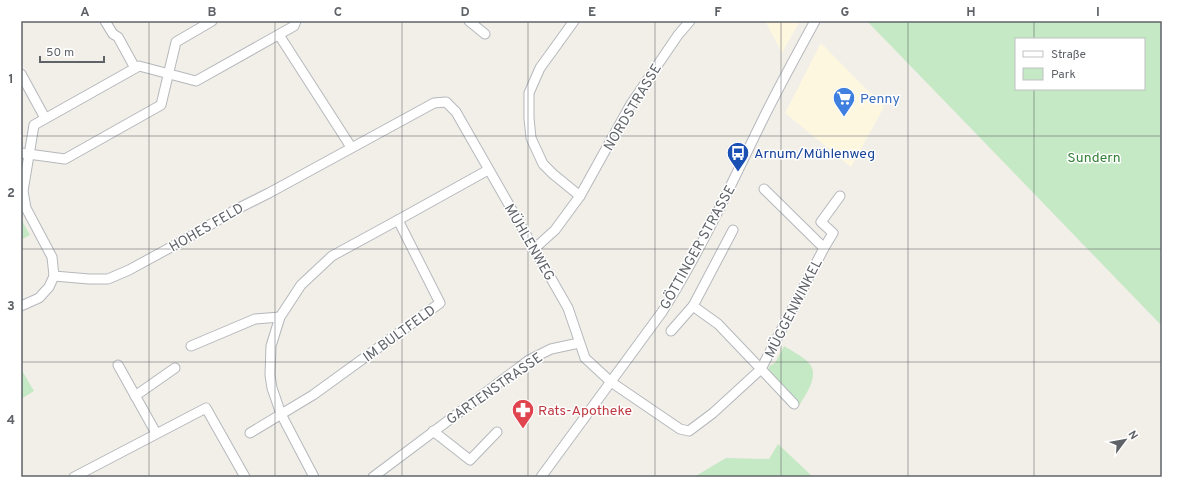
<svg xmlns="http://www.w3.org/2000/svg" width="1183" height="498" font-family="Overpass,sans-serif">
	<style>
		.commercial { fill: #fef7e0 }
		.green { fill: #c5e8c5; fill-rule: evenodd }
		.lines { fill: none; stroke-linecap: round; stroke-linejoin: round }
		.minor-casing { stroke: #b5b8bc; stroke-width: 11 }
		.minor { stroke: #fff; stroke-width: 9 }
		.grid { fill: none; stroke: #5f6368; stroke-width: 1; stroke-opacity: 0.55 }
		.labels { text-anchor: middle; stroke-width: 3; stroke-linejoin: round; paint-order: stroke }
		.shop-label { font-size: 14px; fill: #366cbe; stroke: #fff; text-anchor: start }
		.street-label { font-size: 14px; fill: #5f6368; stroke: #fff }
		.transit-label { font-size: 14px; fill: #164399; stroke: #fff; text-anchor: start }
		.park-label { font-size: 14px; fill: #348238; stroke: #fff }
		.health-label { font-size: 14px; fill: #be3a42; stroke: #fff; text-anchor: start }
		.neatline { fill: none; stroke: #5f6368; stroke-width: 1.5 }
		.grid-label { font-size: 13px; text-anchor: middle; font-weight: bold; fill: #5f6368 }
	</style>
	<rect width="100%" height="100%" fill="#f1efe8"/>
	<g class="commercial">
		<path d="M 765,21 L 800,21 L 782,53 Z"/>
		<path d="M 821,43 L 884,107 L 851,167 L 785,113 Z"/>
	</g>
	<g class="green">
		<path d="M 867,21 L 1162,21 L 1162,326 ZM 1016,39 L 1144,39 L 1144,89 L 1016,89 Z"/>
		<path d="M 21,219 L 30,235 L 21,240 Z"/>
		<path d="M 784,346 C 792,351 802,356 808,362 C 821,375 806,393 799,406 L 768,374 L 769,366 L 775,363 Z"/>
		<path d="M 21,369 L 34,391 L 21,399 Z"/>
		<path d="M 778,444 L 813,477 L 694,477 L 726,458 L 769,459 Z"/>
	</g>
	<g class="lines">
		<g class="minor-casing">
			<g id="minor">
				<path d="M 105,21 L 113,34 L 118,37 L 135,68"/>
				<path d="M 469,21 L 485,34"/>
				<path d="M 574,21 L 540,68 L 529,93 L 529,118 L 531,138 L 543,164 L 553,174 L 580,196"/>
				<path d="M 279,35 L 351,147"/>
				<path d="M 21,74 L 45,118"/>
				<path d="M 21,153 L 65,159 L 161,105 L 176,42 L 212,21"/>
				<path d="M 764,189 L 824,248 L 761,369 L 794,404"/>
				<path d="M 824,248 L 833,233 L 821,222 L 840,196"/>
				<path d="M 534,249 L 555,230 L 580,196 L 631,104 L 678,35 L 690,21"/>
				<path d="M 54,276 L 89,279 L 108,279 L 129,270 L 184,240 L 237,209 L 269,193 L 434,103 L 446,102 L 456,112 L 568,308 L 585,358 L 611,382 L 680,429 L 689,431 L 713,413 L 761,369 L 718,324 L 693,306 L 733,230"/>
				<path d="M 21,306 L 39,298 L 49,287 L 54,276 L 52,257 L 26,208 L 23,191 L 34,125 L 139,66 L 196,81 L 294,26 L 296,21"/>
				<path d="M 671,331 L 693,306"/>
				<path d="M 191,346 L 255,319 L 280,317"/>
				<path d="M 118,365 L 156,433"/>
				<path d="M 135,396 L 175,368"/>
				<path d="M 433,431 L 470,460 L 497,432"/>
				<path d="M 250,433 L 313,395 L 440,303 L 398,220 L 488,170"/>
				<path d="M 74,477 L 206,408 L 245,477"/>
				<path d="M 314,477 L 281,414 L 272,388 L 270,375 L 271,346 L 280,317 L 301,285 L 332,256 L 398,220"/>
				<path d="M 373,477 L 529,360 L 551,349 L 579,343"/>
				<path d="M 541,477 L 662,312 C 702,249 732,182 765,115 C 781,83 798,52 815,21"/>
			</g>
		</g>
		<use href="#minor" class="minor"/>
	</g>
	<path class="grid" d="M 149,21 L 149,477M 275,21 L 275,477M 402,21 L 402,477M 528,21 L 528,477M 655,21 L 655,477M 781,21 L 781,477M 908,21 L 908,477M 1034,21 L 1034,39M 1034,89 L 1034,477M 21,136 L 1162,136M 21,249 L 1162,249M 21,362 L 1162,362"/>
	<defs>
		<g id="supermarket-pin" transform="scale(1.15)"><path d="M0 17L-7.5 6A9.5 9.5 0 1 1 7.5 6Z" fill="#3f7fe0" stroke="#fff"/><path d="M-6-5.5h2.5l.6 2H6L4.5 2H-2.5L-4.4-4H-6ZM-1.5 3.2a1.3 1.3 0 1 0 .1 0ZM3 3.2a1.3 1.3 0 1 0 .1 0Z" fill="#fff"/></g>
		<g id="bus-pin" transform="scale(1.15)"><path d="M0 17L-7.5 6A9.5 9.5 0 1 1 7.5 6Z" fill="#1a4fb4" stroke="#fff"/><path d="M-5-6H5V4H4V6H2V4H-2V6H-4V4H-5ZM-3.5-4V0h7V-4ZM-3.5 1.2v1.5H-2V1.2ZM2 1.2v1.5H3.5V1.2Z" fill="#fff"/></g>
		<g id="pharmacy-pin" transform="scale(1.15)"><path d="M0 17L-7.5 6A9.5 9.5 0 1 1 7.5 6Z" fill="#e0444e" stroke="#fff"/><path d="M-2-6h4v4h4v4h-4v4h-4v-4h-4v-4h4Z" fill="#fff"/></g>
	</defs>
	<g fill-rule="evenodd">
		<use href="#supermarket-pin" x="844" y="98"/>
		<use href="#bus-pin" x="738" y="153"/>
		<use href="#pharmacy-pin" x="523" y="410"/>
	</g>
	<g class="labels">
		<g class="shop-label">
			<text x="860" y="103">Penny</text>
		</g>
		<g class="street-label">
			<text transform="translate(632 107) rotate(-59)" y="5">NORDSTRASSE</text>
			<text transform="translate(206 227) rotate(-30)" y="5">HOHES FELD</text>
			<text transform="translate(530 242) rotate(60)" y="5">MÜHLENWEG</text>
			<text transform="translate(697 247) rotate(-61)" y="5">GÖTTINGER STRASSE</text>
			<text transform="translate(793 308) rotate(-63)" y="5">MÜGGENWINKEL</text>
			<text transform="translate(399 333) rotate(-36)" y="5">IM BULTFELD</text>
			<text transform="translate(494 388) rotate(-35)" y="5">GARTENSTRASSE</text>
		</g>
		<g class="transit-label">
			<text x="754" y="158">Arnum/Mühlenweg</text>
		</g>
		<g class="park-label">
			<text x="1094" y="162">Sundern</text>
		</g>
		<g class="health-label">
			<text x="538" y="415">Rats-Apotheke</text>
		</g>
	</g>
	<rect width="1183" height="498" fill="none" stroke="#ffffff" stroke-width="44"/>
	<rect x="1015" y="38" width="130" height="52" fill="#ffffff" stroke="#bfc1c3"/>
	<rect x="1023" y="51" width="20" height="6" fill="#ffffff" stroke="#bfc1c3"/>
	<text x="1051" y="58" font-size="12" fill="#5f6368">Straße</text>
	<rect x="1023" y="68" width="20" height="12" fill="#c5e8c5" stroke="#bfc1c3"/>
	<text x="1051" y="78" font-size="12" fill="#5f6368">Park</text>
	<g transform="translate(1125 440) rotate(58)" stroke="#ffffff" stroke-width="3" paint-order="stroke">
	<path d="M0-3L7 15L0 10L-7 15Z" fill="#5f6368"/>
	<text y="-6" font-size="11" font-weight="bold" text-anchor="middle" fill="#5f6368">N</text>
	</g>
	<path d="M40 56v6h64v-6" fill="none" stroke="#5f6368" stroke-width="2"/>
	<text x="46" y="56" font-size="12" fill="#5f6368" stroke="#ffffff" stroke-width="3" paint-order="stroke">50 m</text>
	<rect x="22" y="22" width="1139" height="454" class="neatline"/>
	<g class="grid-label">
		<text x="85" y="16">A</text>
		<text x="212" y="16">B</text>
		<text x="338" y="16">C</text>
		<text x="465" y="16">D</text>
		<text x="592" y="16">E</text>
		<text x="718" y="16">F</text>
		<text x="845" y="16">G</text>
		<text x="971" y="16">H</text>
		<text x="1098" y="16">I</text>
		<text x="11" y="83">1</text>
		<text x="11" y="197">2</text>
		<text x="11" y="310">3</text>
		<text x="11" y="424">4</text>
	</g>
</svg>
